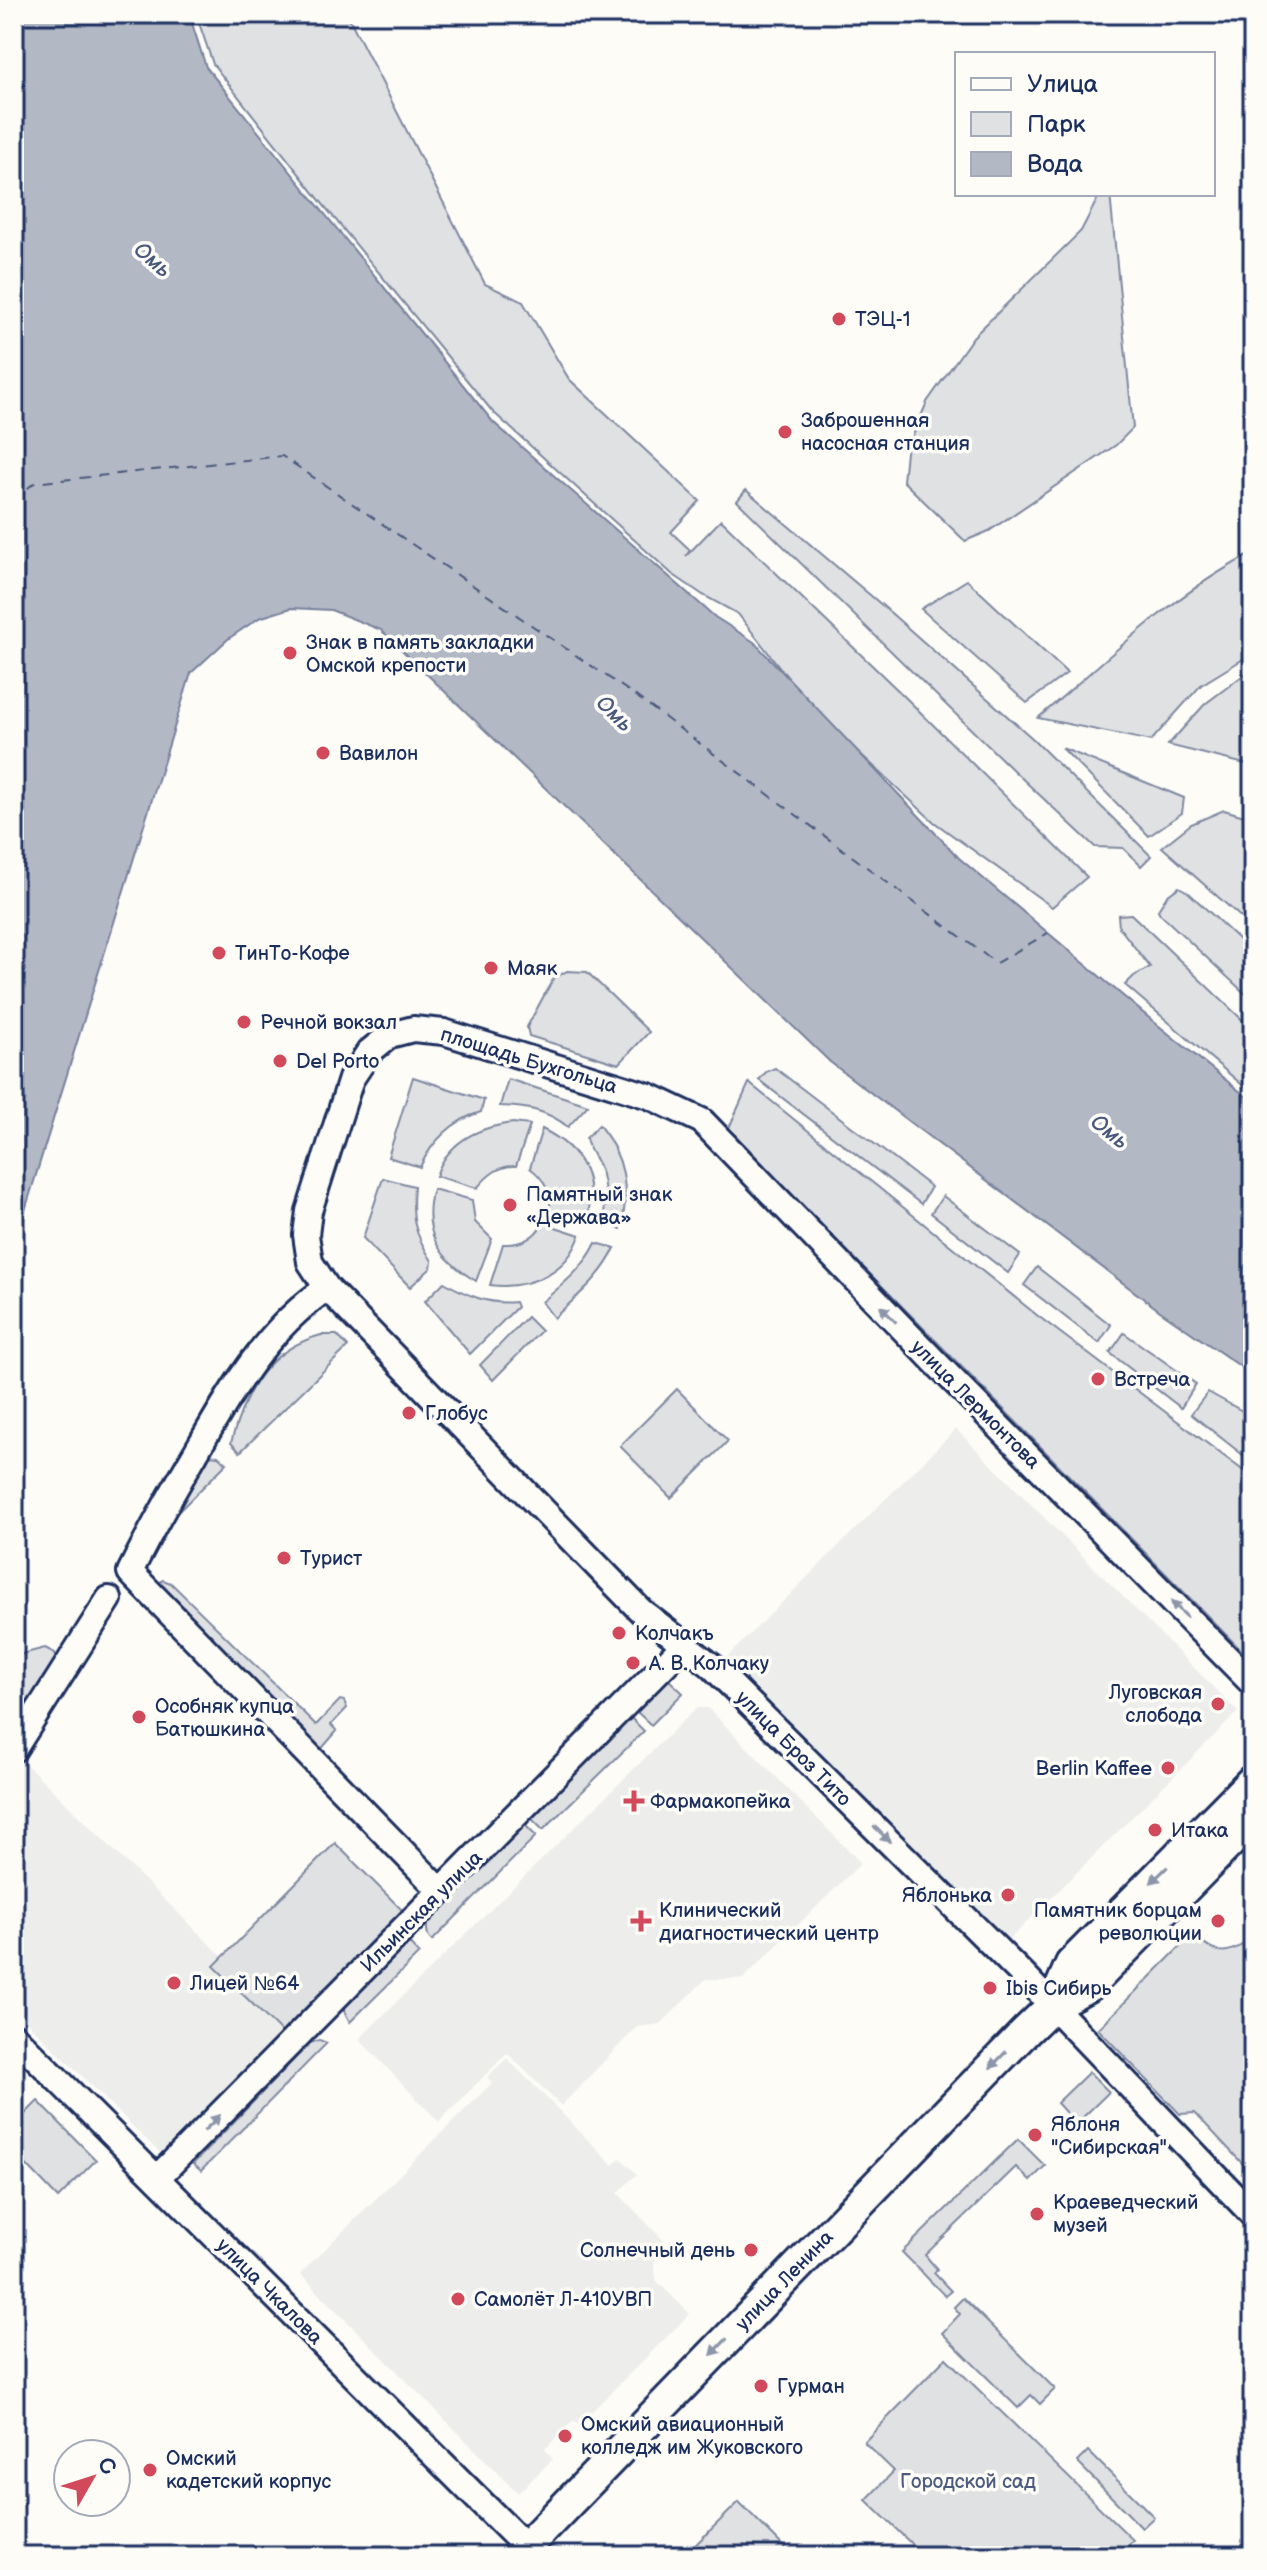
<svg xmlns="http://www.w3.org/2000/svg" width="1267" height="2570" font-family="'Balsamiq Sans',sans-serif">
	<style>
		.built { fill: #edeeec }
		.green { fill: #e0e1e3; stroke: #7e88a0; stroke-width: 2 }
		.water { fill: #b3b8c5; stroke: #76819c; stroke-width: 2 }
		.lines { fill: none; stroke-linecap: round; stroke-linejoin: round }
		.ferry { stroke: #49587d; stroke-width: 2; stroke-dasharray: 10 8; stroke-linecap: butt }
		.minor-casing { stroke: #1b2f5e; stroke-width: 30 }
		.major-casing { stroke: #1b2f5e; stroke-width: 36 }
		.minor { stroke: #fdfcf7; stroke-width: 24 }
		.major { stroke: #fdfcf7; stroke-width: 30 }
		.oneway { fill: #8c96aa }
		.poi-dot { fill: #d1495b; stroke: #fdfcf7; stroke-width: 3 }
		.labels { text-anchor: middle; stroke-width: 7; stroke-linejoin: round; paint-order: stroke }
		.poi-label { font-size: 20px; fill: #1b2f5e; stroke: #fdfcf7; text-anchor: start }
		.street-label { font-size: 20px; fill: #1b2f5e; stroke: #fdfcf7 }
		.park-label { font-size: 20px; fill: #4c5c7f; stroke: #fdfcf7 }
		.water-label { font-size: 22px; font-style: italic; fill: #49587d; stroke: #fdfcf7 }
	</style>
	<rect width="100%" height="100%" fill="#fdfcf7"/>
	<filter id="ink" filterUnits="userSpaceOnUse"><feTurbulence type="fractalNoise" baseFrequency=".0125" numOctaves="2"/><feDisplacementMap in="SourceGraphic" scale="16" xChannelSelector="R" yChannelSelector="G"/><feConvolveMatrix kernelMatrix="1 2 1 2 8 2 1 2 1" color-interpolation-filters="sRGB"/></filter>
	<g filter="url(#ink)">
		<g class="built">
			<path d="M 956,1429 L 1238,1712 L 1006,1943 L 724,1660 Z"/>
			<path d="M 696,1708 L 708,1708 L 861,1863 L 743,1979 L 706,1979 L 661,2024 L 637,2027 L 561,2106 L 507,2053 L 439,2122 L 359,2039 Z"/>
			<path d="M 24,1762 L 223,1957 L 335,1843 L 404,1912 L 170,2151 L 162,2155 L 14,2009 L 14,1778 Z"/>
			<path d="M 507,2058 L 613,2165 L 620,2158 L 637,2174 L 618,2193 L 664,2241 L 654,2262 L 656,2280 L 690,2314 L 578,2425 L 574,2420 L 545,2449 L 553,2459 L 518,2493 L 300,2274 L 492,2083 L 487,2077 Z"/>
		</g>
		<g class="green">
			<path d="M 196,14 L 347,14 L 485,284 L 523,302 L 569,379 L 700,501 L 671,532 L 690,550 L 686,556 L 721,520 L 906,698 L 1087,877 L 1052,907 L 934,822 L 814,711 L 738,614 L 703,595 L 672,574 L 492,411 L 322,203 L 213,64 Z"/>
			<path d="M 1110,194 L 1133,428 L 1116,445 L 989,531 L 965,541 L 903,481 L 906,452 L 927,402 L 973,337 L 1081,231 L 1099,196 Z"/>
			<path d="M 746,490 L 883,606 L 1032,738 L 1151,856 L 1141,866 L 1123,848 L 1095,847 L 1014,771 L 737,501 Z"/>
			<path d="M 1253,553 L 1253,653 L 1201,685 L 1151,741 L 1038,718 C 1106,660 1173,594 1253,553 Z"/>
			<path d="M 967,580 L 1067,673 L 1027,703 L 921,609 Z"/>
			<path d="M 1253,668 L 1253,764 L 1249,765 L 1168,745 L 1205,704 Z"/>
			<path d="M 1062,748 L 1184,798 L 1182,813 L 1149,836 Z"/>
			<path d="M 1224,810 L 1244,816 L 1253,826 L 1253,928 L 1162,847 L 1191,824 Z"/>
			<path d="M 1179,887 L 1188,892 L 1253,953 L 1253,1001 L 1160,914 L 1158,910 L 1167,896 Z"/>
			<path d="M 1131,914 L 1253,1030 L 1253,1094 L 1125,985 L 1134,976 L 1150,967 L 1119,927 L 1118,915 Z"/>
			<path d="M 567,971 L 587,972 L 649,1032 L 619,1064 L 529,1036 L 527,1027 L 553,979 Z"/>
			<path d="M 775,1068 L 931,1187 L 921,1204 L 759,1080 L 766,1072 Z"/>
			<path d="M 413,1077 L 484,1100 L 481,1112 C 453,1120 432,1141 420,1167 L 388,1157 Z"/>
			<path d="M 508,1079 L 588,1105 L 568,1127 C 547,1110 527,1107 500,1106 Z"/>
			<path d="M 749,1083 L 1038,1316 L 1253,1478 L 1253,1662 L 728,1130 Z"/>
			<path d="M 513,1123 L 530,1125 L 516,1166 C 499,1165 488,1175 477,1188 L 436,1176 C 448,1141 479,1127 513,1123 Z"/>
			<path d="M 599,1125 C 625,1157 630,1189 621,1229 L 603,1222 C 606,1204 606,1186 600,1168 C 596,1158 587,1148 586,1138 Z"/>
			<path d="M 542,1129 C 581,1148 597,1178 587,1220 L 550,1210 C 551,1192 545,1179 530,1168 Z"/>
			<path d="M 383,1178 L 414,1186 C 411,1219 414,1233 432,1261 L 431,1268 L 410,1287 L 363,1238 Z"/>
			<path d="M 433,1189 L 472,1200 L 475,1222 L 492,1239 L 476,1281 C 439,1259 421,1232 433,1189 Z"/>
			<path d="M 943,1196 L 1020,1255 L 1008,1273 L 931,1213 Z"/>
			<path d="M 543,1223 L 580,1235 C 568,1273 527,1290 490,1285 L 503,1244 C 521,1245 534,1239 543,1223 Z"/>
			<path d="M 596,1243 L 615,1248 C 602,1277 576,1297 554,1318 L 542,1302 C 562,1285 585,1267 596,1243 Z"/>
			<path d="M 1037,1267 L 1111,1325 L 1099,1343 L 1024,1285 Z"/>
			<path d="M 444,1282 C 466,1295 489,1305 515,1302 L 517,1307 L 470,1354 L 425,1301 Z"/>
			<path d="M 527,1317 L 541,1331 L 493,1380 L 480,1365 Z"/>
			<path d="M 1124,1333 L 1196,1384 L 1181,1408 L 1110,1353 Z"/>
			<path d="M 321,1335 L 337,1335 L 348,1347 L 240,1452 L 231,1443 C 245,1391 266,1350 321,1335 Z"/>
			<path d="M 677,1389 L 728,1441 L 671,1498 L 620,1446 Z"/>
			<path d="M 1208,1392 L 1253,1417 L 1253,1463 L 1191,1414 Z"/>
			<path d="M 209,1455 L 218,1456 L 227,1463 L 167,1523 L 203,1457 Z"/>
			<path d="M 163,1580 L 171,1583 L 316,1725 L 340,1700 L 344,1701 L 347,1708 L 331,1725 L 337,1731 L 318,1753 L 159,1590 L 159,1583 Z"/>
			<path d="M 45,1648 L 55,1653 L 57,1660 L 22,1717 L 14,1716 L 14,1663 L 22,1654 Z"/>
			<path d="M 668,1679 L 683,1693 L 651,1725 L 636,1711 Z"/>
			<path d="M 630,1717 L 644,1731 L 543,1830 L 530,1817 Z"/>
			<path d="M 524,1824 L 536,1836 L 432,1941 L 428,1936 L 426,1922 Z"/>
			<path d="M 335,1843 L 404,1912 L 284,2035 L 214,1966 Z"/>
			<path d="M 1193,1934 C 1217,1956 1226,1957 1253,1938 L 1253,2175 L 1195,2113 L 1180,2114 L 1098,2029 Z"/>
			<path d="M 407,1941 L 419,1954 L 350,2022 L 344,2011 L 346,2002 Z"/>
			<path d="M 319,2040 L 327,2043 L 201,2171 L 193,2164 L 310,2043 Z"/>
			<path d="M 1089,2072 L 1109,2092 L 1076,2124 L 1057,2103 Z"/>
			<path d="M 38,2101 L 96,2160 L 58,2198 L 14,2152 L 14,2125 Z"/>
			<path d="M 1018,2139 L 1045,2166 L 1030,2181 L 1016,2167 L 925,2255 L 937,2269 L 934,2273 L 951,2291 L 945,2296 L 902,2252 Z"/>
			<path d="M 963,2298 L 1055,2389 L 1040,2404 L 1031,2395 L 1018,2408 L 942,2333 L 960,2314 L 954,2307 Z"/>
			<path d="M 946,2358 L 1133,2540 L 1118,2556 L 924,2556 L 866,2500 L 894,2471 L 864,2442 Z"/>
			<path d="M 1088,2451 L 1154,2517 L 1142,2528 L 1077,2462 Z"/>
			<path d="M 739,2502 L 793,2556 L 684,2556 Z"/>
		</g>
		<path class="water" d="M 14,14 L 189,14 L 206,67 L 493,422 L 715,617 L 754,642 L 959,858 L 1154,1022 L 1253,1102 L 1253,1375 L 1160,1311 L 830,1062 L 381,630 L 331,610 L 291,608 L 259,618 L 228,639 L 191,673 L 14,1246 Z"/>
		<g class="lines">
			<path class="ferry" d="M 14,500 L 34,483 L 282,456 L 633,694 L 996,963 L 1048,933"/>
			<g class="minor-casing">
				<g id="minor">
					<path d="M 327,1288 C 266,1329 231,1391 195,1454 C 172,1493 150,1532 130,1572 L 441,1891"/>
					<path d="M 1253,1684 L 936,1363 L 702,1121 L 649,1096 L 444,1032 L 413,1029 L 390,1035 L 369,1052 L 351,1079 L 309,1211 L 306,1235 L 310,1262 L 327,1288 L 641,1611 L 712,1666 L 1024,1976 L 1253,2215"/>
					<path d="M 14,1749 L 109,1599"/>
					<path d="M 14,2036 L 526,2547"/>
					<path d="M 157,2178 L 684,1645"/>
				</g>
			</g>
			<g class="major-casing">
				<g id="major">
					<path d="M 1053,2005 L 1071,1964 L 1253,1780"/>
					<path d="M 517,2556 L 1025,2032 L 1053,2005 L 1090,1985 L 1253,1819"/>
				</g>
			</g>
			<use href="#minor" class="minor"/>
			<use href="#major" class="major"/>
		</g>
		<defs><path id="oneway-solid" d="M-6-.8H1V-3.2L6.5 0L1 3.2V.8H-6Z" transform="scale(2)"/></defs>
		<g class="oneway">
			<use href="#oneway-solid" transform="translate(888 1314) rotate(-134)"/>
			<use href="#oneway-solid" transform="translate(1179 1609) rotate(-135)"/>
			<use href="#oneway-solid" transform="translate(882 1834) rotate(45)"/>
			<use href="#oneway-solid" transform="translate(1159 1875) rotate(136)"/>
			<use href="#oneway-solid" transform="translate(998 2060) rotate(134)"/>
			<use href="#oneway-solid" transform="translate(212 2123) rotate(-45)"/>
			<use href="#oneway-solid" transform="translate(719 2347) rotate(134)"/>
		</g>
	</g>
	<g class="poi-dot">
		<circle cx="839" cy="319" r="8"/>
		<circle cx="785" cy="432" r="8"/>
		<circle cx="290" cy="653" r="8"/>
		<circle cx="323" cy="753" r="8"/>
		<circle cx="219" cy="953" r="8"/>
		<circle cx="491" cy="968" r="8"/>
		<circle cx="244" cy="1022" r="8"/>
		<circle cx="280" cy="1061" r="8"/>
		<circle cx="510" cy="1205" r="8"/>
		<circle cx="1098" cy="1379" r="8"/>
		<circle cx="409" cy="1413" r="8"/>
		<circle cx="284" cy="1558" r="8"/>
		<circle cx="619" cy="1633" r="8"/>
		<circle cx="633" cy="1663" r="8"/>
		<circle cx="1218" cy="1704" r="8"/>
		<circle cx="139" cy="1717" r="8"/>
		<circle cx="1168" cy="1768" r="8"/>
		<path d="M630 1789h8v8h8v8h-8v8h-8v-8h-8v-8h8z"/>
		<circle cx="1155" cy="1830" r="8"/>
		<circle cx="1008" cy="1895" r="8"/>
		<path d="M637 1909h8v8h8v8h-8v8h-8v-8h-8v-8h8z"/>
		<circle cx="1218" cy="1921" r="8"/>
		<circle cx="174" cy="1983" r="8"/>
		<circle cx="990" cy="1988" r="8"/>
		<circle cx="1035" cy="2135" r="8"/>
		<circle cx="1037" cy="2214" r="8"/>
		<circle cx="751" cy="2250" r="8"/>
		<circle cx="458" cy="2299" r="8"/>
		<circle cx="761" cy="2386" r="8"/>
		<circle cx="565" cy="2436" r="8"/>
		<circle cx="150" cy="2470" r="8"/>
	</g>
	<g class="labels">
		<g class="poi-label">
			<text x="855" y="326">ТЭЦ-1</text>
			<text x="801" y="427">Заброшенная<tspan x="801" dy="23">насосная станция</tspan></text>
			<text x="306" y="649">Знак в память закладки<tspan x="306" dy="23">Омской крепости</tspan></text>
			<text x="339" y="760">Вавилон</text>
			<text x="235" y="960">ТинТо-Кофе</text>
			<text x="507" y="975">Маяк</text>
			<text x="260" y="1029">Речной вокзал</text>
			<text x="296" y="1068">Del Porto</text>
			<text x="526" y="1201">Памятный знак<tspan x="526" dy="23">«Держава»</tspan></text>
			<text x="1114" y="1386">Встреча</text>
			<text x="425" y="1420">Глобус</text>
			<text x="300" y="1565">Турист</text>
			<text x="635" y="1640">Колчакъ</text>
			<text x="649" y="1670">А. В. Колчаку</text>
			<text x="1202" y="1699" text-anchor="end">Луговская<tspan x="1202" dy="23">слобода</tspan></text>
			<text x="155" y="1713">Особняк купца<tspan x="155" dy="23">Батюшкина</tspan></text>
			<text x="1152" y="1775" text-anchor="end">Berlin Kaffee</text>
			<text x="650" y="1808">Фармакопейка</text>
			<text x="1171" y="1837">Итака</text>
			<text x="992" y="1902" text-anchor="end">Яблонька</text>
			<text x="659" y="1917">Клинический<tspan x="659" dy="23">диагностический центр</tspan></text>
			<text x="1202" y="1917" text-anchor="end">Памятник борцам<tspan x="1202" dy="23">революции</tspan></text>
			<text x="190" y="1990">Лицей №64</text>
			<text x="1006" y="1995">Ibis Сибирь</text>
			<text x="1051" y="2131">Яблоня<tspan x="1051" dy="23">"Сибирская"</tspan></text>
			<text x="1053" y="2209">Краеведческий<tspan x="1053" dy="23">музей</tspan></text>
			<text x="735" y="2257" text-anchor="end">Солнечный день</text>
			<text x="474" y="2306">Самолёт Л-410УВП</text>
			<text x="777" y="2393">Гурман</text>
			<text x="581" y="2431">Омский авиационный<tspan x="581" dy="23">колледж им Жуковского</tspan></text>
			<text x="166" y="2465">Омский<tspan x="166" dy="23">кадетский корпус</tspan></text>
		</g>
		<g class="street-label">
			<text transform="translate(529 1060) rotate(17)" y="7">площадь Бухгольца</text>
			<text transform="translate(976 1404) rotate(45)" y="7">улица Лермонтова</text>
			<text transform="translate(794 1748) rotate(45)" y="7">улица Броз Тито</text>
			<text transform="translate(421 1911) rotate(-45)" y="7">Ильинская улица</text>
			<text transform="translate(784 2280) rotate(-46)" y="7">улица Ленина</text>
			<text transform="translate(270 2291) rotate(45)" y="7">улица Чкалова</text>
		</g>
		<g class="park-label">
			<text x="968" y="2488">Городской сад</text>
		</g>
		<g class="water-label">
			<text transform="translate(153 259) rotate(41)" y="8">Омь</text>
			<text transform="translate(615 713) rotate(45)" y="8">Омь</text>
			<text transform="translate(1110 1131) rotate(39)" y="8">Омь</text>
		</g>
	</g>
	<rect width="1267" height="2570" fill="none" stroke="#fdfcf7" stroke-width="48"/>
	<rect x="24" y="24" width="1219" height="2522" fill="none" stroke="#1b2f5e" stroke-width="3" filter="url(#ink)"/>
	<rect x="955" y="52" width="260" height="144" fill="#fdfcf7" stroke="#a3aaba" stroke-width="2"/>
	<rect x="971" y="78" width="40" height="12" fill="#fdfcf7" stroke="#a3aaba" stroke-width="2"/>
	<text x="1027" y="92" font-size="24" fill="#1b2f5e">Улица</text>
	<rect x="971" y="112" width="40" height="24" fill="#e0e1e3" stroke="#a3aaba" stroke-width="2"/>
	<text x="1027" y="132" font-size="24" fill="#1b2f5e">Парк</text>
	<rect x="971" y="152" width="40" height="24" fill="#b3b8c5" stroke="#a3aaba" stroke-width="2"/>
	<text x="1027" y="172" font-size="24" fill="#1b2f5e">Вода</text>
	<g transform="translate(92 2478) rotate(51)"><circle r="38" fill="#fdfcf7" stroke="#a3aaba" stroke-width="2"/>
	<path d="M0-6L14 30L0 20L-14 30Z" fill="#d1495b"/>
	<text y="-12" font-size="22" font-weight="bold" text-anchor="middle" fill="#1b2f5e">С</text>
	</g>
</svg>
